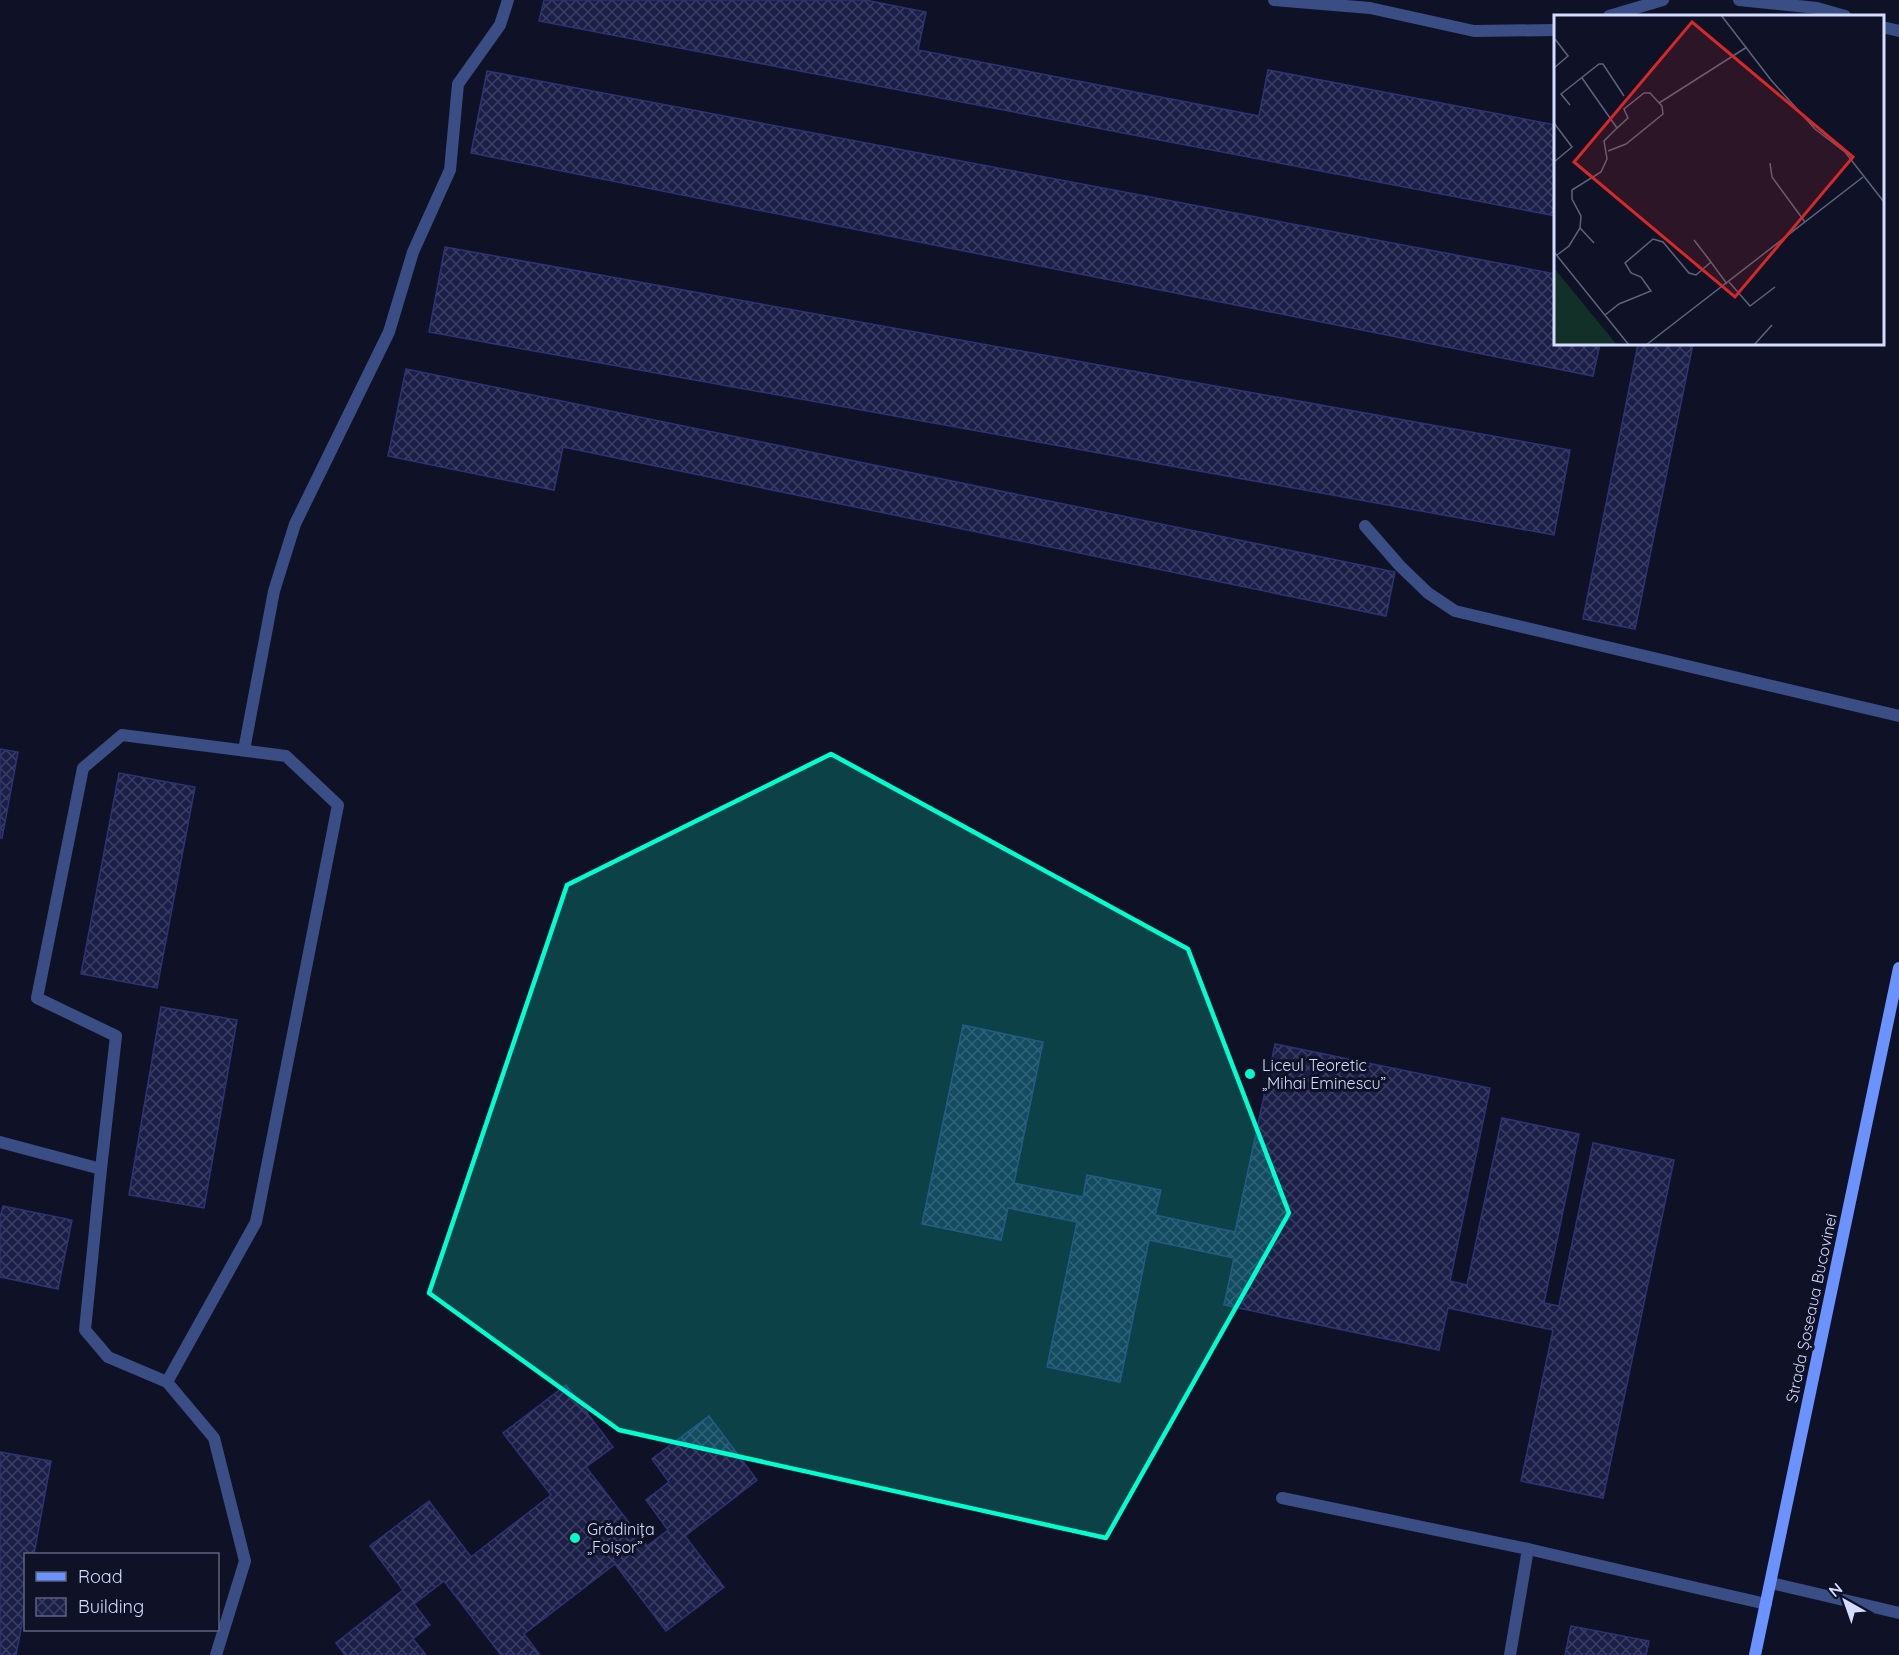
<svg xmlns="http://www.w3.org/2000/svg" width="1899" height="1655" font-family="Quicksand,sans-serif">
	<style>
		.building { fill: url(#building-cross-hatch); stroke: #2d3373; stroke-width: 1.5 }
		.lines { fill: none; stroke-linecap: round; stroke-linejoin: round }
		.service { stroke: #3a4d85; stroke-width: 12 }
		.tertiary { stroke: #3a4d85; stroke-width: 12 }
		.secondary { stroke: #6b92ff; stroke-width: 12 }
		.marked { fill: #00ffcf; fill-opacity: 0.2; stroke: #00ffcf; stroke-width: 4.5; stroke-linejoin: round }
		.poi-dot { fill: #00ffcf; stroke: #0f1226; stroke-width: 2 }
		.labels { text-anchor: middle; stroke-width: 6; stroke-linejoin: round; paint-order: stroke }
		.poi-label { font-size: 16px; fill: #d4dcff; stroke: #0f1226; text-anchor: start }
		.street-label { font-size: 16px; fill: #d4dcff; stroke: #0f1226 }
		.inset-road { fill: none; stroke: #5e637d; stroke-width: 1.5 }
		.view { fill: #d62828; fill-opacity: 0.15; stroke: #d62828; stroke-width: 3 }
		.inset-edge { fill: none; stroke: #d4dcff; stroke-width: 3 }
	</style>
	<defs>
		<pattern id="building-cross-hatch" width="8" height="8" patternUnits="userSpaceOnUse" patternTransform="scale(1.5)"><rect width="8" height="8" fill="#1b1f47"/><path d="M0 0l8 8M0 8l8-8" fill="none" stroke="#3b3f63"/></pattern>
	</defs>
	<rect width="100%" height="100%" fill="#0f1226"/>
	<g class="building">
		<path d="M 544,0 L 865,0 L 926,12 L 918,50 L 1259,116 L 1268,70 L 1556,125 L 1556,216 L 539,21 Z"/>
		<path d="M 487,71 L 1556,274 L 1556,344 L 1600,344 L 1593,376 L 471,153 Z"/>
		<path d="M 445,247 L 1570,450 L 1554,535 L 429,332 Z"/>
		<path d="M 1638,344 L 1693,344 L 1635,629 L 1583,619 Z"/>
		<path d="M 406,369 L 1395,572 L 1386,616 L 563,447 L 554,490 L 388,456 Z"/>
		<path d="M 0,749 L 18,752 L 2,838 L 0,838 Z"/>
		<path d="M 119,773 L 195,787 L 157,988 L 81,974 Z"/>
		<path d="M 161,1007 L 237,1020 L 204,1208 L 129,1195 Z"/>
		<path d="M 963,1025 L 1043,1042 L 1014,1183 L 1083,1197 L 1087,1175 L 1161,1190 L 1155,1215 L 1235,1232 L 1275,1044 L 1490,1088 L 1450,1281 L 1467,1285 L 1502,1118 L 1579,1134 L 1544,1303 L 1559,1306 L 1593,1143 L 1674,1160 L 1603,1498 L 1521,1481 L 1553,1330 L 1448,1308 L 1439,1350 L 1224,1305 L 1234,1258 L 1149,1240 L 1120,1382 L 1047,1367 L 1077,1222 L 1008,1208 L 1001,1240 L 922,1224 Z"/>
		<path d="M 3,1206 L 72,1220 L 58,1289 L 0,1277 L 0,1217 Z"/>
		<path d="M 566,1385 L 613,1447 L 586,1467 L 647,1546 L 668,1530 L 646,1500 L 669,1482 L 652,1459 L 709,1416 L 757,1480 L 685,1536 L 724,1587 L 666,1631 L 615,1564 L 524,1634 L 540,1655 L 501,1655 L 444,1581 L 414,1604 L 430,1625 L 413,1639 L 426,1655 L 345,1655 L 336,1643 L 403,1590 L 370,1546 L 429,1501 L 471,1557 L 551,1495 L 503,1433 Z"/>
		<path d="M 0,1452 L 51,1461 L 34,1554 L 26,1554 L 26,1603 L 16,1655 L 0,1655 Z"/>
		<path d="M 1571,1626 L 1649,1641 L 1646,1655 L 1565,1655 Z"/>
	</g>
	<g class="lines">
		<g class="service">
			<path d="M 1365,526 L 1400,566 L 1428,593 L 1455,611 L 1899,716"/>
			<path d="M 244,750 L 274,591 L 295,524 L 389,332 L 413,252 L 450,170 L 458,84 L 500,25 L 508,0"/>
			<path d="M 0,1142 L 101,1169 L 116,1036 L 37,998 L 83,768 L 122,735 L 286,756 L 338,805 L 256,1222 L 167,1382"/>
			<path d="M 101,1169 L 85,1330 L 108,1357 L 167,1382 L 214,1438 L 245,1561 L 216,1655"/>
			<path d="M 1282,1498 L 1528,1549"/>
			<path d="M 1771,1583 L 1899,1613"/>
			<path d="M 1510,1655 L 1528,1549 L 1766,1604"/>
		</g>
		<g class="tertiary">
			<path d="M 1274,0 L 1370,8 L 1474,31 L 1556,30"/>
			<path d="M 1739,0 L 1817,8 L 1845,16"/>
			<path d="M 1609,16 L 1663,0"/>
			<path d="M 1882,27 L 1899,31"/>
		</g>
		<path class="secondary" d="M 1755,1655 L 1899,968"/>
	</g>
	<path class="marked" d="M 831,754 L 1188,949 L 1289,1213 L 1106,1538 L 619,1430 L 429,1293 L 567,885 Z"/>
	<g class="poi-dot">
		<circle cx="1250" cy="1074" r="6"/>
		<circle cx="575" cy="1538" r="6"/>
	</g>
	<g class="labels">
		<g class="poi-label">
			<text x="1262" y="1071">Liceul Teoretic<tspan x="1262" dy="18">„Mihai Eminescu”</tspan></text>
			<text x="587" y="1535">Grădinița<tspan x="587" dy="18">„Foișor”</tspan></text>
		</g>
		<g class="street-label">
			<text transform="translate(1811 1308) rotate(-78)" y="6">Strada Șoseaua Bucovinei</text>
		</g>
	</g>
	<g transform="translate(1554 15)">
		<rect width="330" height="330" fill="#0f1226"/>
		<path d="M 0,253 L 63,330 L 0,330 Z" fill="#123027"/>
		<path class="inset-road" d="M 167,0 L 217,65 L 261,114 L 291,137 L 330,187M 0,53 L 14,41 L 1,24M 28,63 L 63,113 L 74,103 L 70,94 L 90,78 L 96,78 L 108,91 L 109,99 L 72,129 L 54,136M 105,88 L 193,32M 16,90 L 7,79 L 45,49 L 49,49 L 70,81M 0,108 L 18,132 L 0,147M 216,148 L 218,162 L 251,207M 26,213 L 40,228M 140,225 L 157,247M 0,237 L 75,330M 3,240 L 15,231 L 26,213 L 27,201 L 18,184 L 18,175 L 47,157 L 53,144 L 50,126 L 63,113M 175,267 L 196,291 L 221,272M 51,300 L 65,289 L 97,276 L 87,262 L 77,258 L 71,248 L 99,224 L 109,227 L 135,258 L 142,260 L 157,247 L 173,269M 92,330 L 309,162M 200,330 L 218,310"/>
		<path class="view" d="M 138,7 L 299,142 L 181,282 L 20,147 Z"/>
		<rect width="330" height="330" class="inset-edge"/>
	</g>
	<rect x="24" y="1553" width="195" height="78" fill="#0f1226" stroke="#5e637d" stroke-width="1.5"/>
	<rect x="36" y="1572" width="30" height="9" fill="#6b92ff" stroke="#5e637d" stroke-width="1.5"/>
	<text x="78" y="1583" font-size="18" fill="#d4dcff">Road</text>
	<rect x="36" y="1598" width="30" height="18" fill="url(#building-cross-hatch)" stroke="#5e637d" stroke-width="1.5"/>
	<text x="78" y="1613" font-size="18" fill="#d4dcff">Building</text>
	<g transform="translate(1845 1601) rotate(320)" stroke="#0f1226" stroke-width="4.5" paint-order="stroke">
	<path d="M0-4.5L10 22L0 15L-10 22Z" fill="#d4dcff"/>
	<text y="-9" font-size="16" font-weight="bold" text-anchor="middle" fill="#d4dcff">N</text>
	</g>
</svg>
